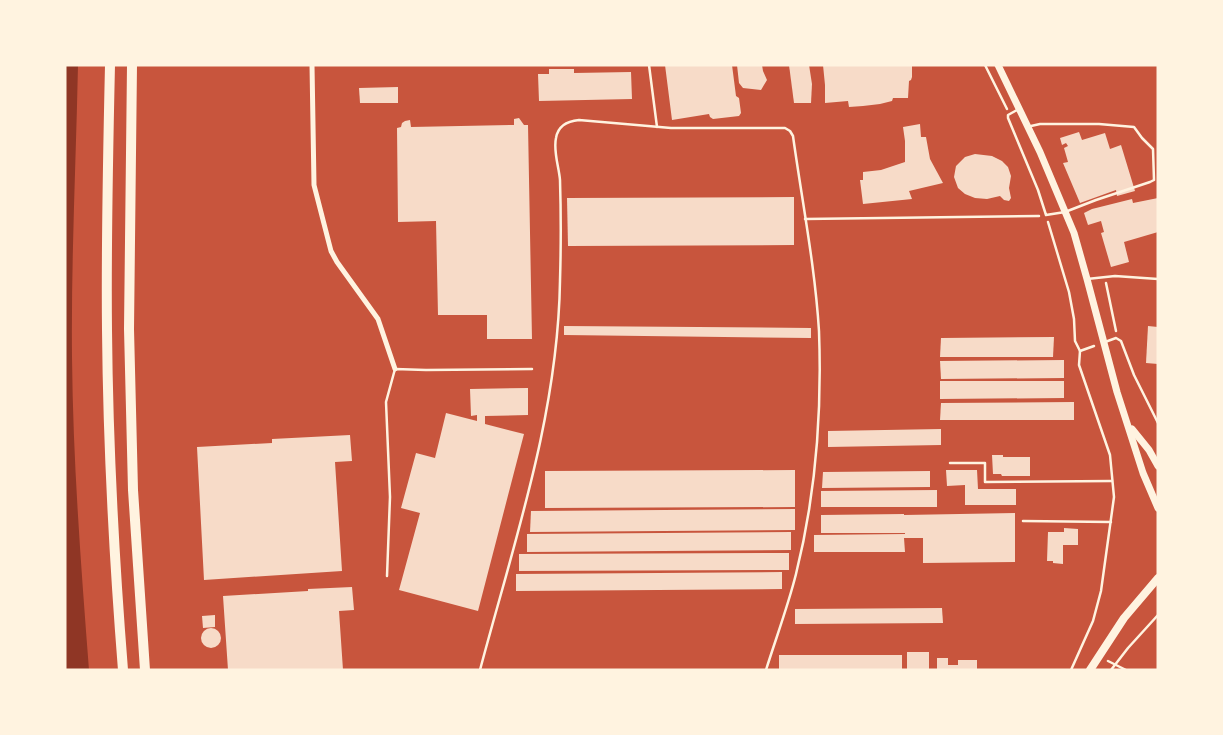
<svg xmlns="http://www.w3.org/2000/svg" width="1223" height="735" font-family="Ubuntu,sans-serif">
	<style>
		.water { fill: #8f3625 }
		.building { fill: #f7dbc8 }
		.lines { fill: none; stroke-linecap: round; stroke-linejoin: round }
		.path { stroke: #fff3e0; stroke-width: 2.5 }
		.service { stroke: #fff3e0; stroke-width: 2.5 }
		.minor { stroke: #fff3e0; stroke-width: 5 }
		.tertiary { stroke: #fff3e0; stroke-width: 7 }
		.secondary { stroke: #fff3e0; stroke-width: 8 }
		.trunk { stroke: #fff3e0; stroke-width: 10 }
	</style>
	<rect width="100%" height="100%" fill="#c8553d"/>
	<path class="water" d="M 65,65 L 78,65 C 76,162 71,260 72,357 C 73,462 81,566 89,670 L 65,670 Z"/>
	<g class="building">
		<path d="M 665,65 L 732,65 L 736,96 L 739,98 L 741,113 L 739,116 L 713,119 L 710,117 L 709,114 L 672,120 Z"/>
		<path d="M 737,65 L 762,65 L 763,71 L 767,80 L 761,90 L 743,88 L 739,83 Z"/>
		<path d="M 789,65 L 809,65 L 812,84 L 811,103 L 794,103 Z"/>
		<path d="M 823,65 L 912,65 L 912,77 L 911,80 L 909,81 L 908,98 L 893,98 L 892,101 L 880,104 L 863,106 L 849,107 L 848,101 L 825,103 L 825,85 Z"/>
		<path d="M 549,69 L 574,69 L 574,73 L 631,72 L 632,99 L 539,101 L 538,74 L 549,74 Z"/>
		<path d="M 398,87 L 398,103 L 360,103 L 359,88 Z"/>
		<path d="M 519,118 L 524,125 L 528,125 L 532,339 L 487,339 L 487,315 L 438,315 L 436,221 L 398,222 L 397,128 L 401,127 L 402,123 L 405,121 L 410,120 L 411,127 L 514,125 L 514,119 Z"/>
		<path d="M 920,124 L 921,137 L 926,137 L 930,159 L 943,183 L 909,191 L 912,199 L 863,204 L 860,180 L 863,180 L 863,172 L 881,170 L 905,162 L 905,141 L 903,127 Z"/>
		<path d="M 1079,132 L 1082,140 L 1105,133 L 1110,149 L 1121,145 L 1135,191 L 1117,196 L 1116,190 L 1080,203 L 1063,163 L 1068,162 L 1064,148 L 1068,146 L 1066,143 L 1062,145 L 1060,138 Z"/>
		<path d="M 975,154 L 992,156 L 1002,161 L 1008,167 L 1011,176 L 1009,188 L 1011,198 L 1009,201 L 1004,200 L 1000,196 L 987,199 L 975,198 L 965,194 L 958,188 L 954,177 L 956,166 L 965,157 Z"/>
		<path d="M 794,197 L 794,245 L 568,246 L 567,198 Z"/>
		<path d="M 1158,198 L 1158,232 L 1124,242 L 1129,262 L 1111,267 L 1101,233 L 1104,232 L 1101,221 L 1088,225 L 1084,213 L 1092,209 L 1132,199 L 1133,203 Z"/>
		<path d="M 564,326 L 811,328 L 811,338 L 564,335 Z"/>
		<path d="M 1148,326 L 1158,327 L 1158,364 L 1146,363 Z"/>
		<path d="M 1054,337 L 1053,357 L 940,357 L 941,338 Z"/>
		<path d="M 1064,360 L 1064,378 L 941,379 L 940,361 Z"/>
		<path d="M 940,381 L 1064,381 L 1064,398 L 940,399 Z"/>
		<path d="M 528,388 L 528,415 L 485,416 L 485,424 L 524,434 L 478,611 L 399,590 L 420,513 L 401,508 L 416,453 L 435,458 L 446,413 L 477,421 L 477,415 L 471,416 L 470,389 Z"/>
		<path d="M 1074,402 L 1074,420 L 940,420 L 941,403 Z"/>
		<path d="M 941,429 L 941,445 L 828,447 L 828,431 Z"/>
		<path d="M 350,435 L 352,461 L 335,462 L 342,571 L 204,580 L 197,447 L 272,443 L 272,439 Z"/>
		<path d="M 992,455 L 1003,455 L 1003,457 L 1030,457 L 1030,476 L 1002,476 L 1001,474 L 993,474 Z"/>
		<path d="M 795,470 L 795,507 L 545,508 L 545,471 Z"/>
		<path d="M 946,470 L 977,470 L 978,489 L 1016,489 L 1016,505 L 965,505 L 965,485 L 947,486 Z"/>
		<path d="M 930,471 L 930,487 L 822,488 L 823,472 Z"/>
		<path d="M 937,490 L 937,507 L 821,507 L 821,491 Z"/>
		<path d="M 795,509 L 795,530 L 530,532 L 531,511 Z"/>
		<path d="M 1015,513 L 1015,562 L 923,563 L 923,538 L 904,538 L 905,552 L 814,552 L 814,535 L 905,534 L 905,533 L 821,533 L 821,515 L 904,514 L 904,515 Z"/>
		<path d="M 1064,528 L 1078,529 L 1078,545 L 1063,545 L 1063,564 L 1053,563 L 1053,561 L 1047,561 L 1048,532 L 1064,532 Z"/>
		<path d="M 791,532 L 791,550 L 527,552 L 527,534 Z"/>
		<path d="M 789,553 L 789,570 L 519,571 L 519,554 Z"/>
		<path d="M 782,572 L 782,589 L 516,591 L 516,574 Z"/>
		<path d="M 352,587 L 354,610 L 339,611 L 343,670 L 228,670 L 223,596 L 308,591 L 308,589 Z"/>
		<path d="M 942,608 L 943,623 L 795,624 L 795,609 Z"/>
		<path d="M 215,615 L 215,627 L 203,628 L 202,616 Z"/>
		<circle cx="211" cy="638" r="10"/>
		<rect x="907" y="652" width="22" height="18"/>
		<rect x="779" y="655" width="123" height="15"/>
		<path d="M 937,658 L 948,658 L 948,665 L 958,665 L 958,660 L 977,660 L 977,670 L 937,670 Z"/>
	</g>
	<g class="lines">
		<g class="path">
			<path d="M 649,65 L 657,127"/>
			<path d="M 985,65 L 1007,109"/>
			<path d="M 805,219 L 1039,216"/>
			<path d="M 1048,222 L 1069,292 L 1074,319 L 1075,341 L 1080,351 L 1079,365 L 1110,455 L 1114,497 L 1101,591 L 1093,621 L 1071,670"/>
			<path d="M 1106,283 L 1116,331"/>
			<path d="M 1080,351 L 1094,346"/>
			<path d="M 950,463 L 985,463 L 985,482 L 1112,481"/>
			<path d="M 1023,521 L 1111,522"/>
			<path d="M 1108,661 L 1126,670"/>
			<path d="M 480,670 C 514,542 558,415 560,281 C 561,247 561,213 560,180 C 559,167 553,151 556,138 C 558,126 568,121 579,120 L 671,128 L 785,128 L 790,131 L 793,136 C 802,201 815,266 819,331 C 822,412 816,494 796,574 C 788,606 776,638 766,670"/>
			<path d="M 1111,670 L 1128,648 L 1158,615"/>
		</g>
		<g class="service">
			<path d="M 1017,110 L 1008,115 L 1008,118 L 1038,190 L 1046,215 L 1065,212 L 1096,200 L 1150,182 L 1154,180 L 1153,149 L 1142,138 L 1134,127 L 1099,124 L 1040,124 L 1031,126"/>
			<path d="M 1087,279 L 1115,276 L 1158,279"/>
			<path d="M 1105,342 L 1116,338 L 1121,341 L 1134,375 L 1158,423"/>
			<path d="M 387,576 L 390,497 L 386,402 L 395,369 L 426,370 L 532,369"/>
		</g>
		<path class="minor" d="M 312,65 L 314,185 L 331,251 L 337,262 L 378,319 L 395,369"/>
		<g class="tertiary">
			<path d="M 998,65 L 1040,152 L 1074,233 L 1087,279 L 1117,392 L 1143,473 L 1158,508"/>
			<path d="M 1132,429 L 1149,450 L 1158,466"/>
		</g>
		<path class="secondary" d="M 1090,670 L 1124,618 L 1158,578"/>
		<g class="trunk">
			<path d="M 110,65 C 108,153 106,242 107,330 C 108,444 114,557 123,670"/>
			<path d="M 132,65 L 129,329 L 133,490 L 145,670"/>
		</g>
	</g>
	<rect width="1223" height="735" fill="none" stroke="#fff3e0" stroke-width="133"/>
</svg>
